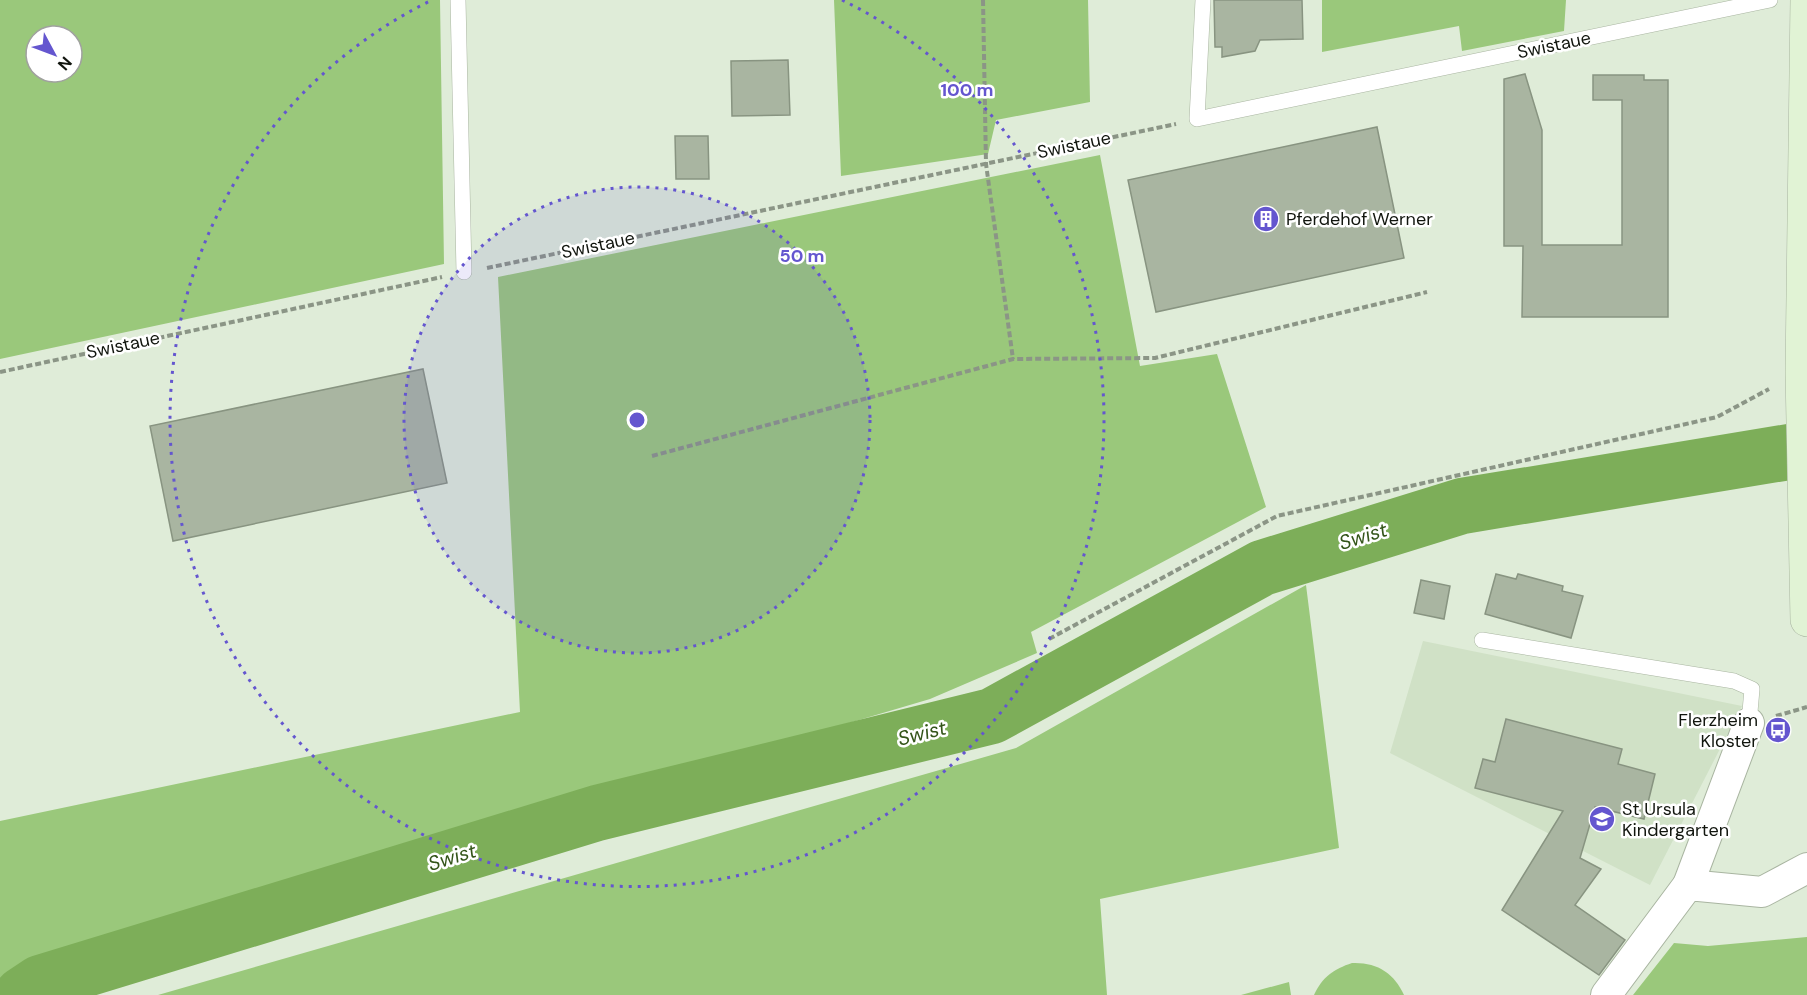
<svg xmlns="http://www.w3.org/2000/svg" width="1807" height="995" font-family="'DM Sans',sans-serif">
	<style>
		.built { fill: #d0e1c6 }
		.green { fill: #9ac87b; fill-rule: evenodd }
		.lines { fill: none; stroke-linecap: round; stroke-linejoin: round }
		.river { stroke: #7dae59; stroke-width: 56 }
		.building { fill: #a9b5a1; stroke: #889481; stroke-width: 1.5 }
		.service-casing { stroke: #a9b5a1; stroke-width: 16 }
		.minor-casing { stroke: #a9b5a1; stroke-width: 32 }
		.secondary-casing { stroke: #a9b5a1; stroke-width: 34 }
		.path { stroke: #8b9586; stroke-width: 4; stroke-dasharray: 6 3; stroke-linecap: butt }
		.service { stroke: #fff; stroke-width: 15 }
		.minor { stroke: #fff; stroke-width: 30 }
		.secondary { stroke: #e1f3d5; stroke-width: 33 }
		.ring { fill: none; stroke: #6456cf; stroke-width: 3; stroke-dasharray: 3 6 }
		.labels { text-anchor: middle; stroke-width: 5; stroke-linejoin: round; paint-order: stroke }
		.street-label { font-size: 18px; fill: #11150e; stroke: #fff }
		.poi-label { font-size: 18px; fill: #11150e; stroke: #fff; text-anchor: start }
		.water-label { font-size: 20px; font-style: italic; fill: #34551a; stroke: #fff }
		.centre { fill: #6456cf; stroke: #fff; stroke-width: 3 }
		.ring-label { font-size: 18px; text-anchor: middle; font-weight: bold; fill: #6456cf; stroke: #fff; stroke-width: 5; stroke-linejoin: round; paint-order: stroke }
	</style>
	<rect width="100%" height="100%" fill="#dfecd8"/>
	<path class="built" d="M 1423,641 L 1742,706 L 1650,885 L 1390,753 Z"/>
	<g class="green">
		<path d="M 0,0 L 440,0 L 444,264 L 0,359 ZM 36,36 L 72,36 L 72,72 L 36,72 Z"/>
		<path d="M 834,0 L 1088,0 L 1090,102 L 996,120 L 988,154 L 841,176 Z"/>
		<path d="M 1322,0 L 1566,0 L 1564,31 L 1462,51 L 1459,26 L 1322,52 Z"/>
		<path d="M 1100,155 L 1140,366 L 1217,354 L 1266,507 L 1031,632 L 1037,653 L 930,699 L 33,964 L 0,984 L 0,821 L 520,712 L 498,277 Z"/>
		<path d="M 1306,585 L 1339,848 L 1100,899 L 1107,995 L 158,995 L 1016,748 Z"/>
		<path d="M 1807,937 L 1807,995 L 1633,995 L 1674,943 L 1708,946 Z"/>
		<path d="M 1352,963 C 1377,962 1394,973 1404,995 L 1314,995 C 1322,977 1334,969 1352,963 Z"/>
		<path d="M 1289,982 L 1291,995 L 1241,995 Z"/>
	</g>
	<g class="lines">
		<path class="river" d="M 22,995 L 40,983 L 597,813 L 992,716 L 1262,568 L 1462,506 L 1807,449"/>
	</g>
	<g class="building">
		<path d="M 1214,0 L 1302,0 L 1303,39 L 1260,40 L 1255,51 L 1222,57 L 1222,47 L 1215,47 Z"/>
		<path d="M 788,60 L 790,115 L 732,116 L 731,61 Z"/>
		<path d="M 1525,74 L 1542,130 L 1542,245 L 1622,245 L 1622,100 L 1593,100 L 1593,75 L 1644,75 L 1644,80 L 1668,80 L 1668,317 L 1522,317 L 1523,246 L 1504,246 L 1504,79 Z"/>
		<path d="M 1377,127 L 1404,258 L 1156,312 L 1128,180 Z"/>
		<path d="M 675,136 L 708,136 L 709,179 L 676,179 Z"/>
		<path d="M 423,369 L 447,483 L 173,541 L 150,426 Z"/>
		<path d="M 1496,574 L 1516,579 L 1518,574 L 1563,586 L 1562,591 L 1583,596 L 1571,638 L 1485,614 Z"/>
		<path d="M 1421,580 L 1450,586 L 1444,619 L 1414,613 Z"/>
		<path d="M 1506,719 L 1622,749 L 1618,764 L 1655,774 L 1644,819 L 1595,807 L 1580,858 L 1601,869 L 1575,905 L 1625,940 L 1599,975 L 1502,910 L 1563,811 L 1475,788 L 1483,759 L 1495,762 Z"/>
	</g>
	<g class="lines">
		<g class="service-casing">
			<g id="service">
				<path d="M 458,0 L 464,272"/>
				<path d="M 1203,0 L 1197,119 L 1770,0"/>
				<path d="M 1482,640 L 1734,681 L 1752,689 L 1749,723"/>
			</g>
		</g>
		<g class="minor-casing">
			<g id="minor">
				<path d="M 1688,885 L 1749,723"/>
				<path d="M 1606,995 L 1688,885 L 1762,892 L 1807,868"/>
			</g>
		</g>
		<g class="secondary-casing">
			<path id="secondary" d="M 1807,0 L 1802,372 L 1807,620"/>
		</g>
		<g class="path">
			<path d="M 983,0 L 986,164 L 1013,359"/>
			<path d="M 487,268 L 1176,124"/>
			<path d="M 0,372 L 442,277"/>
			<path d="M 652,456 L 1013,359 L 1155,358 L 1427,292"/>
			<path d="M 1049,639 L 1277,516 L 1717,417 L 1769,389"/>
			<path d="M 1776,716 L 1807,707"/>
		</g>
		<use href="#service" class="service"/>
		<use href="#minor" class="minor"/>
		<use href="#secondary" class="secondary"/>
	</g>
	<circle cx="637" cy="420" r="233" fill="#6456cf" fill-opacity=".12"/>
	<g class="ring">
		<circle cx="637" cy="420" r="233"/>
		<path d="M842 0A467 467 0 1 1 432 0"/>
	</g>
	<defs>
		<g id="building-disc" transform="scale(1.35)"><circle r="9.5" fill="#6456cf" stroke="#fff"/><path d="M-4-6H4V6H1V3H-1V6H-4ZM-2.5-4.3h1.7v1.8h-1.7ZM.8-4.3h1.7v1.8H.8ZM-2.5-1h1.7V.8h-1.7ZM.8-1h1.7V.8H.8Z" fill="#fff"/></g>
		<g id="bus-disc" transform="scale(1.35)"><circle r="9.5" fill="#6456cf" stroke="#fff"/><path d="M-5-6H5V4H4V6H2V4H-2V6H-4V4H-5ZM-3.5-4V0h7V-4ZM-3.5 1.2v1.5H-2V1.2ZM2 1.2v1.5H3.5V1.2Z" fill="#fff"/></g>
		<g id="school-disc" transform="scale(1.35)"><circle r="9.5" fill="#6456cf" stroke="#fff"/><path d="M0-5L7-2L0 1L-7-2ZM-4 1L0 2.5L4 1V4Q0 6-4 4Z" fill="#fff"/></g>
	</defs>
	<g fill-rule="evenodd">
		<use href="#building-disc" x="1266" y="219"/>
		<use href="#bus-disc" x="1778" y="730"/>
		<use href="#school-disc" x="1602" y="819"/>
	</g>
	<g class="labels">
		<g class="street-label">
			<text transform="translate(1554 45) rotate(-12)" y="6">Swistaue</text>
			<text transform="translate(1074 145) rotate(-12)" y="6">Swistaue</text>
			<text transform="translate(598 245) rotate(-12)" y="6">Swistaue</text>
			<text transform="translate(123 345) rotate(-12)" y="6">Swistaue</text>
		</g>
		<g class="poi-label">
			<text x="1286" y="225">Pferdehof Werner</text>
			<text x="1758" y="726" text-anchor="end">Flerzheim<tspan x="1758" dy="21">Kloster</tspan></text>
			<text x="1622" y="815">St Ursula<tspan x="1622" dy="21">Kindergarten</tspan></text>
		</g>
		<g class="water-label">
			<text transform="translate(1363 536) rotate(-17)" y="7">Swist</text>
			<text transform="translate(922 733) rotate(-14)" y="7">Swist</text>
			<text transform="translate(452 857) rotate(-17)" y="7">Swist</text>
		</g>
	</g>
	<circle cx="637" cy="420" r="9" class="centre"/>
	<g class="ring-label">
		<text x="967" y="96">100 m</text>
		<text x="802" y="262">50 m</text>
	</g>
	<g transform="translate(54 54) rotate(131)"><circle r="28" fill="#ffffff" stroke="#a0a19f" stroke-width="1.5"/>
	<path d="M0-4.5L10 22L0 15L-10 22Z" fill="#6456cf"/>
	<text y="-9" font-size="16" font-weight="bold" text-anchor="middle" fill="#11150e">N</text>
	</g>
</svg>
